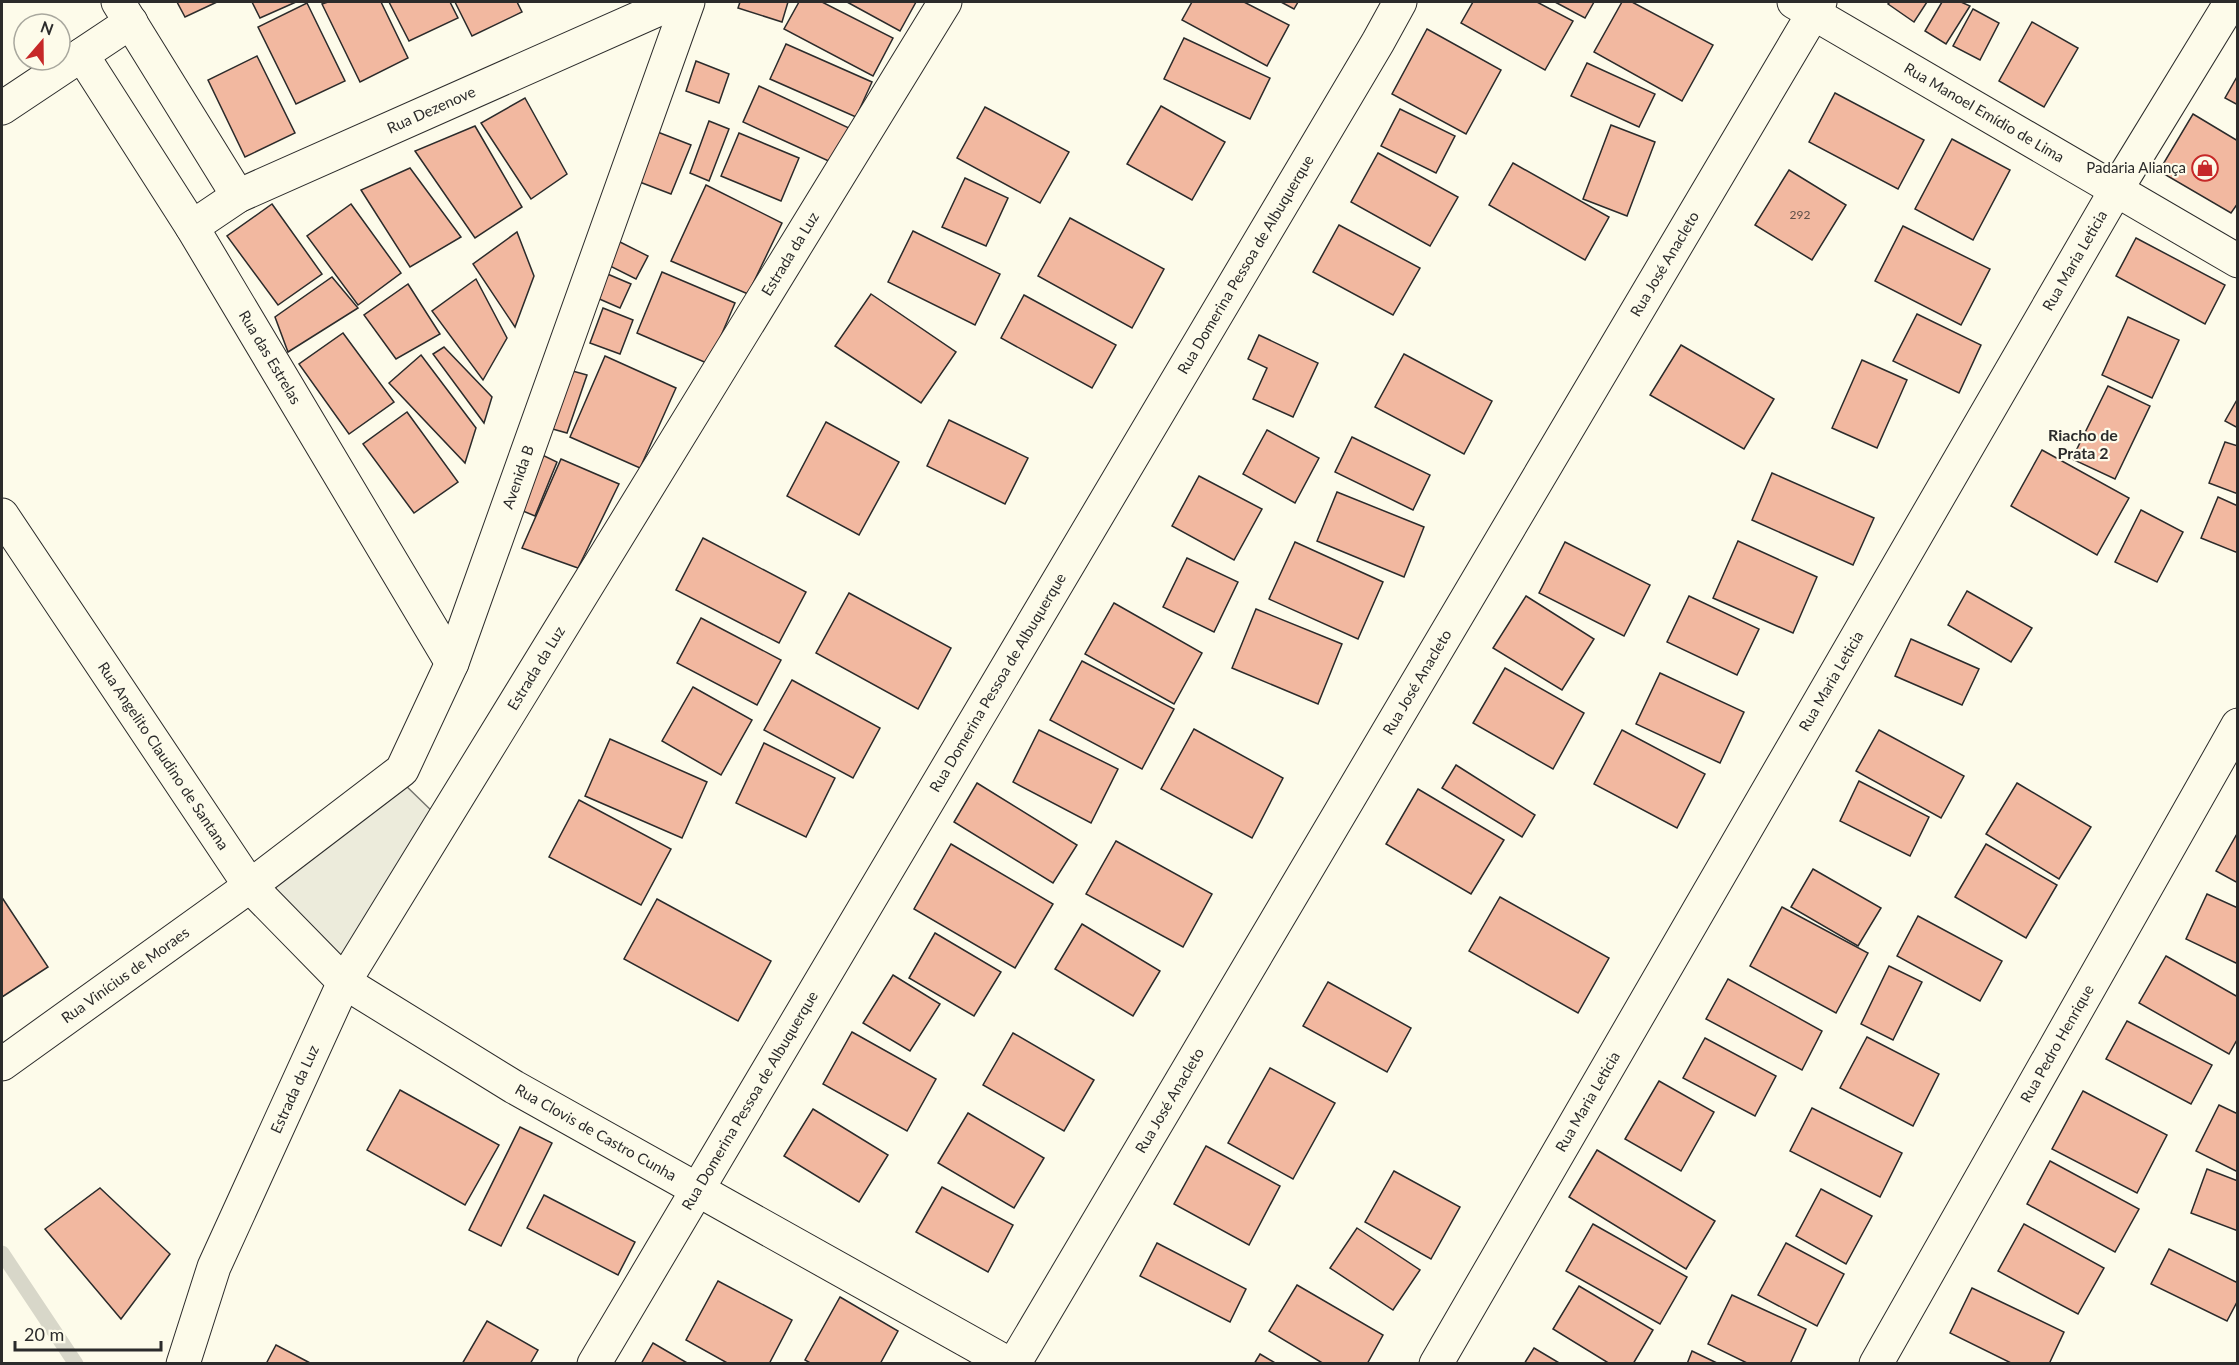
<svg xmlns="http://www.w3.org/2000/svg" width="2239" height="1365" font-family="Lato,sans-serif">
	<style>
		.green { fill: #ecebdb; stroke: #74746e; stroke-width: 1.5 }
		.lines { fill: none; stroke-linecap: round; stroke-linejoin: round }
		.stream { stroke: #d8d7c9; stroke-width: 15 }
		.building { fill: #f2b8a0; stroke: #2b2b2b; stroke-width: 1.5 }
		.minor-casing { stroke: #2b2b2b; stroke-width: 35 }
		.major-casing { stroke: #2b2b2b; stroke-width: 35 }
		.minor { stroke: #fdfbea; stroke-width: 33 }
		.major { stroke: #fdfbea; stroke-width: 33 }
		.labels { text-anchor: middle; stroke-width: 4.5; stroke-linejoin: round; paint-order: stroke }
		.number-label { font-size: 12px; fill: #5d4e48 }
		.street-label { font-size: 15px; fill: #2b2b2b; stroke: #fdfbea }
		.poi-label { font-size: 15px; fill: #2b2b2b; stroke: #fdfbea; text-anchor: end }
		.neighbourhood-label { font-size: 16px; font-weight: bold; fill: #2b2b2b; stroke: #fdfbea }
	</style>
	<rect width="100%" height="100%" fill="#fdfbea"/>
	<path class="green" d="M 401,781 L 434,813 L 340,967 L 262,888 Z"/>
	<g class="lines">
		<path class="stream" d="M 2,1253 L 76,1364"/>
	</g>
	<g class="building">
		<path d="M 177,2 L 217,2 L 185,17 Z"/>
		<path d="M 252,2 L 296,2 L 260,18 Z"/>
		<path d="M 328,2 L 381,2 L 408,58 L 360,82 L 322,4 Z"/>
		<path d="M 389,2 L 450,2 L 458,18 L 409,41 Z"/>
		<path d="M 455,2 L 517,2 L 522,12 L 472,36 Z"/>
		<path d="M 740,2 L 788,2 L 782,22 L 738,8 Z"/>
		<path d="M 799,2 L 822,2 L 893,38 L 873,76 L 784,29 Z"/>
		<path d="M 847,2 L 916,2 L 900,31 Z"/>
		<path d="M 1192,2 L 1244,2 L 1289,25 L 1267,66 L 1182,20 Z"/>
		<path d="M 1281,2 L 1298,2 L 1294,9 Z"/>
		<path d="M 1473,2 L 1537,2 L 1573,21 L 1545,70 L 1461,23 Z"/>
		<path d="M 1555,2 L 1594,2 L 1585,18 Z"/>
		<path d="M 1622,2 L 1632,2 L 1713,45 L 1682,101 L 1594,52 Z"/>
		<path d="M 1890,2 L 1927,2 L 1914,22 L 1888,4 Z"/>
		<path d="M 1942,2 L 1961,2 L 1970,6 L 1946,44 L 1925,31 Z"/>
		<path d="M 307,3 L 345,81 L 296,104 L 258,27 Z"/>
		<path d="M 1973,9 L 1999,23 L 1980,60 L 1953,46 Z"/>
		<path d="M 2032,22 L 2078,48 L 2044,107 L 1999,81 Z"/>
		<path d="M 1427,29 L 1501,70 L 1466,134 L 1392,94 Z"/>
		<path d="M 1184,38 L 1270,78 L 1250,119 L 1164,79 Z"/>
		<path d="M 786,44 L 872,82 L 856,117 L 770,79 Z"/>
		<path d="M 257,56 L 295,133 L 245,157 L 208,80 Z"/>
		<path d="M 696,61 L 729,74 L 719,103 L 686,91 Z"/>
		<path d="M 1587,63 L 1655,94 L 1639,127 L 1571,96 Z"/>
		<path d="M 2238,75 L 2238,105 L 2225,98 Z"/>
		<path d="M 759,86 L 849,128 L 833,163 L 743,122 Z"/>
		<path d="M 1835,93 L 1924,140 L 1898,189 L 1809,142 Z"/>
		<path d="M 525,98 L 567,174 L 531,199 L 481,123 Z"/>
		<path d="M 1161,106 L 1225,142 L 1192,200 L 1127,164 Z"/>
		<path d="M 985,107 L 1069,152 L 1040,203 L 957,158 Z"/>
		<path d="M 1400,109 L 1455,136 L 1436,173 L 1381,146 Z"/>
		<path d="M 2193,114 L 2238,141 L 2238,203 L 2231,213 L 2159,171 Z"/>
		<path d="M 709,121 L 729,129 L 709,181 L 690,173 Z"/>
		<path d="M 1611,125 L 1655,142 L 1627,216 L 1583,199 Z"/>
		<path d="M 475,126 L 522,207 L 475,238 L 415,151 Z"/>
		<path d="M 655,131 L 691,145 L 671,194 L 637,181 Z"/>
		<path d="M 739,133 L 799,158 L 781,201 L 721,176 Z"/>
		<path d="M 1952,139 L 2010,170 L 1973,240 L 1915,209 Z"/>
		<path d="M 1378,153 L 1458,197 L 1430,246 L 1351,202 Z"/>
		<path d="M 1513,163 L 1609,217 L 1585,260 L 1489,205 Z"/>
		<path d="M 410,168 L 461,237 L 410,267 L 361,190 Z"/>
		<path d="M 1789,170 L 1846,205 L 1812,260 L 1755,225 Z"/>
		<path d="M 965,178 L 1008,198 L 986,246 L 942,227 Z"/>
		<path d="M 706,185 L 782,223 L 748,294 L 671,261 Z"/>
		<path d="M 272,204 L 322,274 L 278,305 L 227,236 Z"/>
		<path d="M 351,204 L 401,273 L 358,305 L 307,236 Z"/>
		<path d="M 1070,218 L 1164,269 L 1132,328 L 1038,276 Z"/>
		<path d="M 1339,225 L 1420,268 L 1393,315 L 1313,272 Z"/>
		<path d="M 1903,226 L 1990,269 L 1961,325 L 1875,281 Z"/>
		<path d="M 913,231 L 1000,274 L 975,325 L 888,282 Z"/>
		<path d="M 517,232 L 534,276 L 515,327 L 473,264 Z"/>
		<path d="M 2136,238 L 2225,285 L 2205,324 L 2116,276 Z"/>
		<path d="M 616,240 L 648,256 L 636,279 L 604,263 Z"/>
		<path d="M 598,270 L 631,284 L 620,308 L 588,294 Z"/>
		<path d="M 662,272 L 735,303 L 709,364 L 637,333 Z"/>
		<path d="M 332,277 L 358,308 L 288,352 L 275,317 Z"/>
		<path d="M 476,279 L 507,338 L 483,380 L 432,311 Z"/>
		<path d="M 408,284 L 440,334 L 396,359 L 364,315 Z"/>
		<path d="M 871,294 L 956,352 L 921,403 L 835,346 Z"/>
		<path d="M 1024,295 L 1116,345 L 1092,388 L 1001,338 Z"/>
		<path d="M 603,308 L 633,320 L 620,354 L 590,343 Z"/>
		<path d="M 1917,314 L 1981,345 L 1959,393 L 1893,361 Z"/>
		<path d="M 2128,317 L 2179,340 L 2152,398 L 2102,375 Z"/>
		<path d="M 343,333 L 394,402 L 349,434 L 299,364 Z"/>
		<path d="M 1259,335 L 1318,363 L 1293,417 L 1253,399 L 1267,368 L 1248,359 Z"/>
		<path d="M 1681,345 L 1774,399 L 1744,449 L 1650,395 Z"/>
		<path d="M 444,347 L 492,397 L 484,423 L 433,354 Z"/>
		<path d="M 1404,354 L 1492,401 L 1464,454 L 1375,407 Z"/>
		<path d="M 421,355 L 476,428 L 465,463 L 389,383 Z"/>
		<path d="M 605,356 L 676,388 L 640,468 L 570,437 Z"/>
		<path d="M 1862,360 L 1907,380 L 1877,448 L 1832,428 Z"/>
		<path d="M 569,370 L 587,375 L 567,433 L 549,428 Z"/>
		<path d="M 2108,386 L 2150,406 L 2115,479 L 2072,459 Z"/>
		<path d="M 2238,398 L 2238,428 L 2225,421 Z"/>
		<path d="M 407,412 L 458,482 L 414,513 L 363,444 Z"/>
		<path d="M 949,420 L 1028,458 L 1005,504 L 927,466 Z"/>
		<path d="M 826,422 L 899,462 L 859,535 L 787,496 Z"/>
		<path d="M 1267,430 L 1319,458 L 1295,503 L 1243,474 Z"/>
		<path d="M 1352,437 L 1430,475 L 1413,510 L 1335,472 Z"/>
		<path d="M 2225,442 L 2238,446 L 2238,494 L 2209,483 Z"/>
		<path d="M 2042,450 L 2129,498 L 2097,555 L 2011,506 Z"/>
		<path d="M 534,451 L 557,462 L 535,516 L 511,506 Z"/>
		<path d="M 561,459 L 619,484 L 578,568 L 522,548 Z"/>
		<path d="M 1772,473 L 1874,518 L 1853,565 L 1752,520 Z"/>
		<path d="M 1199,476 L 1262,509 L 1234,560 L 1172,526 Z"/>
		<path d="M 1337,492 L 1424,527 L 1404,577 L 1317,541 Z"/>
		<path d="M 2218,497 L 2238,506 L 2238,553 L 2201,538 Z"/>
		<path d="M 2141,510 L 2183,532 L 2157,582 L 2115,562 Z"/>
		<path d="M 703,538 L 806,592 L 779,643 L 676,590 Z"/>
		<path d="M 1738,541 L 1817,577 L 1793,633 L 1713,598 Z"/>
		<path d="M 1295,542 L 1383,582 L 1358,639 L 1269,599 Z"/>
		<path d="M 1565,542 L 1650,585 L 1624,636 L 1539,593 Z"/>
		<path d="M 1187,558 L 1238,582 L 1214,632 L 1163,607 Z"/>
		<path d="M 1967,591 L 2032,628 L 2011,662 L 1948,625 Z"/>
		<path d="M 849,593 L 951,648 L 918,709 L 816,653 Z"/>
		<path d="M 1526,596 L 1594,639 L 1562,690 L 1493,648 Z"/>
		<path d="M 1689,596 L 1759,629 L 1737,675 L 1667,642 Z"/>
		<path d="M 1114,603 L 1202,653 L 1174,704 L 1085,654 Z"/>
		<path d="M 1256,609 L 1342,644 L 1318,704 L 1232,668 Z"/>
		<path d="M 701,618 L 781,660 L 757,705 L 677,663 Z"/>
		<path d="M 1911,639 L 1979,669 L 1962,705 L 1895,676 Z"/>
		<path d="M 1082,661 L 1174,709 L 1142,769 L 1050,720 Z"/>
		<path d="M 1505,668 L 1584,713 L 1553,769 L 1473,723 Z"/>
		<path d="M 1660,673 L 1744,712 L 1720,763 L 1636,724 Z"/>
		<path d="M 792,680 L 880,728 L 853,778 L 764,730 Z"/>
		<path d="M 693,687 L 752,720 L 721,775 L 662,741 Z"/>
		<path d="M 1194,729 L 1283,778 L 1252,838 L 1161,789 Z"/>
		<path d="M 1039,730 L 1118,769 L 1091,823 L 1013,782 Z"/>
		<path d="M 1622,730 L 1705,774 L 1677,828 L 1594,784 Z"/>
		<path d="M 1879,730 L 1964,776 L 1941,818 L 1856,771 Z"/>
		<path d="M 610,739 L 707,782 L 682,838 L 585,796 Z"/>
		<path d="M 764,743 L 835,778 L 806,837 L 736,803 Z"/>
		<path d="M 1456,765 L 1535,815 L 1522,837 L 1442,788 Z"/>
		<path d="M 1859,781 L 1929,817 L 1910,856 L 1840,821 Z"/>
		<path d="M 977,783 L 1077,845 L 1053,883 L 954,822 Z"/>
		<path d="M 2017,783 L 2091,827 L 2059,879 L 1986,834 Z"/>
		<path d="M 1418,789 L 1504,840 L 1471,894 L 1386,844 Z"/>
		<path d="M 579,800 L 671,849 L 641,905 L 549,857 Z"/>
		<path d="M 2238,832 L 2238,883 L 2216,871 Z"/>
		<path d="M 1116,841 L 1212,894 L 1183,947 L 1086,894 Z"/>
		<path d="M 951,844 L 1053,904 L 1015,968 L 914,909 Z"/>
		<path d="M 1986,844 L 2057,885 L 2026,938 L 1955,897 Z"/>
		<path d="M 1813,869 L 1881,908 L 1858,946 L 1791,907 Z"/>
		<path d="M 2207,894 L 2238,908 L 2238,964 L 2186,939 Z"/>
		<path d="M 1500,897 L 1609,958 L 1578,1013 L 1469,951 Z"/>
		<path d="M 3,899 L 48,967 L 2,997 L 2,900 Z"/>
		<path d="M 657,899 L 771,961 L 738,1021 L 624,959 Z"/>
		<path d="M 1782,907 L 1868,953 L 1836,1013 L 1750,966 Z"/>
		<path d="M 1918,916 L 2002,961 L 1980,1001 L 1897,956 Z"/>
		<path d="M 1082,924 L 1160,971 L 1133,1016 L 1055,969 Z"/>
		<path d="M 935,933 L 1001,972 L 974,1016 L 909,978 Z"/>
		<path d="M 2166,956 L 2238,997 L 2238,1038 L 2229,1054 L 2139,1003 Z"/>
		<path d="M 1889,966 L 1922,982 L 1893,1040 L 1861,1024 Z"/>
		<path d="M 893,975 L 940,1004 L 910,1051 L 863,1023 Z"/>
		<path d="M 1728,979 L 1822,1031 L 1802,1070 L 1706,1019 Z"/>
		<path d="M 1328,982 L 1411,1028 L 1387,1072 L 1303,1026 Z"/>
		<path d="M 2127,1021 L 2212,1065 L 2191,1104 L 2106,1059 Z"/>
		<path d="M 852,1032 L 936,1079 L 907,1131 L 823,1084 Z"/>
		<path d="M 1013,1033 L 1094,1080 L 1064,1131 L 983,1085 Z"/>
		<path d="M 1867,1037 L 1939,1074 L 1913,1126 L 1840,1088 Z"/>
		<path d="M 1705,1038 L 1776,1076 L 1755,1116 L 1683,1078 Z"/>
		<path d="M 1270,1068 L 1335,1103 L 1293,1179 L 1228,1143 Z"/>
		<path d="M 1659,1081 L 1714,1112 L 1681,1171 L 1625,1139 Z"/>
		<path d="M 400,1090 L 499,1145 L 465,1205 L 367,1150 Z"/>
		<path d="M 2083,1091 L 2167,1135 L 2137,1193 L 2052,1149 Z"/>
		<path d="M 2219,1105 L 2238,1114 L 2238,1172 L 2196,1151 Z"/>
		<path d="M 1812,1108 L 1902,1153 L 1880,1197 L 1790,1151 Z"/>
		<path d="M 813,1109 L 888,1155 L 859,1202 L 784,1156 Z"/>
		<path d="M 968,1113 L 1044,1158 L 1014,1208 L 938,1163 Z"/>
		<path d="M 520,1127 L 552,1143 L 501,1246 L 469,1230 Z"/>
		<path d="M 1206,1146 L 1280,1186 L 1249,1245 L 1174,1204 Z"/>
		<path d="M 1597,1150 L 1715,1221 L 1686,1269 L 1569,1197 Z"/>
		<path d="M 2050,1161 L 2139,1209 L 2115,1252 L 2027,1204 Z"/>
		<path d="M 2207,1169 L 2238,1181 L 2238,1231 L 2191,1213 Z"/>
		<path d="M 1394,1171 L 1460,1207 L 1431,1259 L 1365,1222 Z"/>
		<path d="M 942,1187 L 1013,1225 L 988,1272 L 916,1232 Z"/>
		<path d="M 100,1188 L 170,1254 L 121,1319 L 45,1229 Z"/>
		<path d="M 1821,1189 L 1872,1216 L 1846,1264 L 1796,1236 Z"/>
		<path d="M 544,1195 L 635,1242 L 618,1275 L 527,1228 Z"/>
		<path d="M 1593,1224 L 1687,1277 L 1660,1324 L 1566,1271 Z"/>
		<path d="M 2024,1224 L 2104,1268 L 2078,1314 L 1998,1271 Z"/>
		<path d="M 1357,1228 L 1420,1270 L 1393,1310 L 1330,1268 Z"/>
		<path d="M 1157,1243 L 1246,1289 L 1230,1322 L 1140,1276 Z"/>
		<path d="M 1786,1243 L 1844,1274 L 1817,1326 L 1758,1295 Z"/>
		<path d="M 2169,1249 L 2238,1283 L 2238,1300 L 2227,1321 L 2151,1284 Z"/>
		<path d="M 718,1281 L 792,1320 L 769,1364 L 729,1364 L 686,1340 Z"/>
		<path d="M 1297,1285 L 1383,1335 L 1367,1364 L 1324,1364 L 1269,1331 Z"/>
		<path d="M 1579,1286 L 1653,1330 L 1633,1364 L 1610,1364 L 1553,1329 Z"/>
		<path d="M 1972,1288 L 2064,1332 L 2049,1364 L 2013,1364 L 1950,1333 Z"/>
		<path d="M 1732,1295 L 1806,1329 L 1790,1364 L 1749,1364 L 1708,1344 Z"/>
		<path d="M 840,1297 L 898,1331 L 880,1364 L 812,1364 L 805,1360 Z"/>
		<path d="M 487,1321 L 538,1350 L 530,1364 L 462,1364 Z"/>
		<path d="M 653,1343 L 689,1364 L 641,1364 Z"/>
		<path d="M 276,1345 L 312,1364 L 266,1364 Z"/>
		<path d="M 1534,1348 L 1561,1364 L 1524,1364 Z"/>
		<path d="M 1692,1351 L 1719,1364 L 1687,1364 Z"/>
		<path d="M 1260,1354 L 1277,1364 L 1254,1364 Z"/>
	</g>
	<g class="lines">
		<g class="minor-casing">
			<g id="minor">
				<path d="M 118,2 L 238,196"/>
				<path id="s1" d="M 1794,2 L 2238,261"/>
				<path id="s2" d="M 82,55 L 192,227 L 452,663"/>
				<path d="M 2,108 L 131,22"/>
				<path id="s3" d="M 192,227 L 238,196 L 675,2"/>
				<path id="s4" d="M 2,515 L 250,886 L 344,982 L 514,1087 L 1009,1364"/>
				<path id="s5" d="M 2,1064 L 250,886 L 402,770 L 452,663 L 688,2"/>
				<path id="s6" d="M 594,1364 L 1378,42 L 1400,2"/>
				<path id="s7" d="M 1014,1364 L 1820,2"/>
				<path id="s8" d="M 1436,1364 L 2116,190 L 2231,2"/>
				<path id="s9" d="M 1876,1364 L 2238,725"/>
			</g>
		</g>
		<g class="major-casing">
			<g id="major">
				<path id="s10" d="M 183,1364 L 214,1267 L 344,982 L 945,2"/>
			</g>
		</g>
		<use href="#minor" class="minor"/>
		<use href="#major" class="major"/>
	</g>
	<defs>
		<g id="shop-ring" transform="scale(1.35)"><circle r="9.5" fill="#fdfbea" stroke="#c62828" stroke-width="1.5"/><path d="M-5-2.5h2.3a2.7 3.5 0 0 1 5.4 0H5L5.5 6h-11ZM-1.5-2.5h3a1.5 2.3 0 0 0-3 0Z" fill="#c62828"/></g>
	</defs>
	<g fill-rule="evenodd">
		<use href="#shop-ring" x="2205" y="168"/>
	</g>
	<g class="labels">
		<g class="number-label">
			<text x="1800" y="219">292</text>
		</g>
		<g class="street-label">
			<text dy="5" stroke="none"><textPath href="#s3" startOffset="267">Rua Dezenove</textPath></text>
			<text dy="5" stroke="none"><textPath href="#s1" startOffset="220">Rua Manoel Emídio de Lima</textPath></text>
			<text dy="5" stroke="none"><textPath href="#s10" startOffset="1269">Estrada da Luz</textPath></text>
			<text dy="5" stroke="none"><textPath href="#s8" startOffset="1275">Rua Maria Leticia</textPath></text>
			<text dy="5" stroke="none"><textPath href="#s6" startOffset="1278">Rua Domerina Pessoa de Albuquerque</textPath></text>
			<text dy="5" stroke="none"><textPath href="#s7" startOffset="1278">Rua José Anacleto</textPath></text>
			<text dy="5" stroke="none"><textPath href="#s2" startOffset="356">Rua das Estrelas</textPath></text>
			<text dy="5" stroke="none"><textPath href="#s5" startOffset="812">Avenida B</textPath></text>
			<text dy="5" stroke="none"><textPath href="#s10" startOffset="783">Estrada da Luz</textPath></text>
			<text dy="5" stroke="none"><textPath href="#s8" startOffset="789">Rua Maria Leticia</textPath></text>
			<text dy="5" stroke="none"><textPath href="#s6" startOffset="792">Rua Domerina Pessoa de Albuquerque</textPath></text>
			<text dy="5" stroke="none"><textPath href="#s7" startOffset="792">Rua José Anacleto</textPath></text>
			<text dy="5" stroke="none"><textPath href="#s4" startOffset="290">Rua Angelito Claudino de Santana</textPath></text>
			<text dy="5" stroke="none"><textPath href="#s5" startOffset="152">Rua Vinícius de Moraes</textPath></text>
			<text dy="5" stroke="none"><textPath href="#s9" startOffset="368">Rua Pedro Henrique</textPath></text>
			<text dy="5" stroke="none"><textPath href="#s10" startOffset="297">Estrada da Luz</textPath></text>
			<text dy="5" stroke="none"><textPath href="#s6" startOffset="306">Rua Domerina Pessoa de Albuquerque</textPath></text>
			<text dy="5" stroke="none"><textPath href="#s7" startOffset="306">Rua José Anacleto</textPath></text>
			<text dy="5" stroke="none"><textPath href="#s8" startOffset="303">Rua Maria Leticia</textPath></text>
			<text dy="5" stroke="none"><textPath href="#s4" startOffset="874">Rua Clovis de Castro Cunha</textPath></text>
		</g>
		<g class="poi-label">
			<text x="2186" y="173">Padaria Aliança</text>
		</g>
		<g class="neighbourhood-label">
			<text x="2083" y="441">Riacho de<tspan x="2083" dy="18">Prata 2</tspan></text>
		</g>
	</g>
	<rect width="2239" height="1365" fill="none" stroke="#2b2b2b" stroke-width="6"/>
	<g transform="translate(42 42) rotate(20)"><circle r="28" fill="#fdfbea" stroke="#a9a89e" stroke-width="1.5"/>
	<path d="M0-4.5L10 22L0 15L-10 22Z" fill="#c62828"/>
	<text y="-9" font-size="16" font-weight="bold" text-anchor="middle" fill="#2b2b2b">N</text>
	</g>
	<path d="M15 1341v9h146v-9" fill="none" stroke="#2b2b2b" stroke-width="3"/>
	<text x="24" y="1341" font-size="18" fill="#2b2b2b" stroke="#fdfbea" stroke-width="4.5" paint-order="stroke">20 m</text>
</svg>
